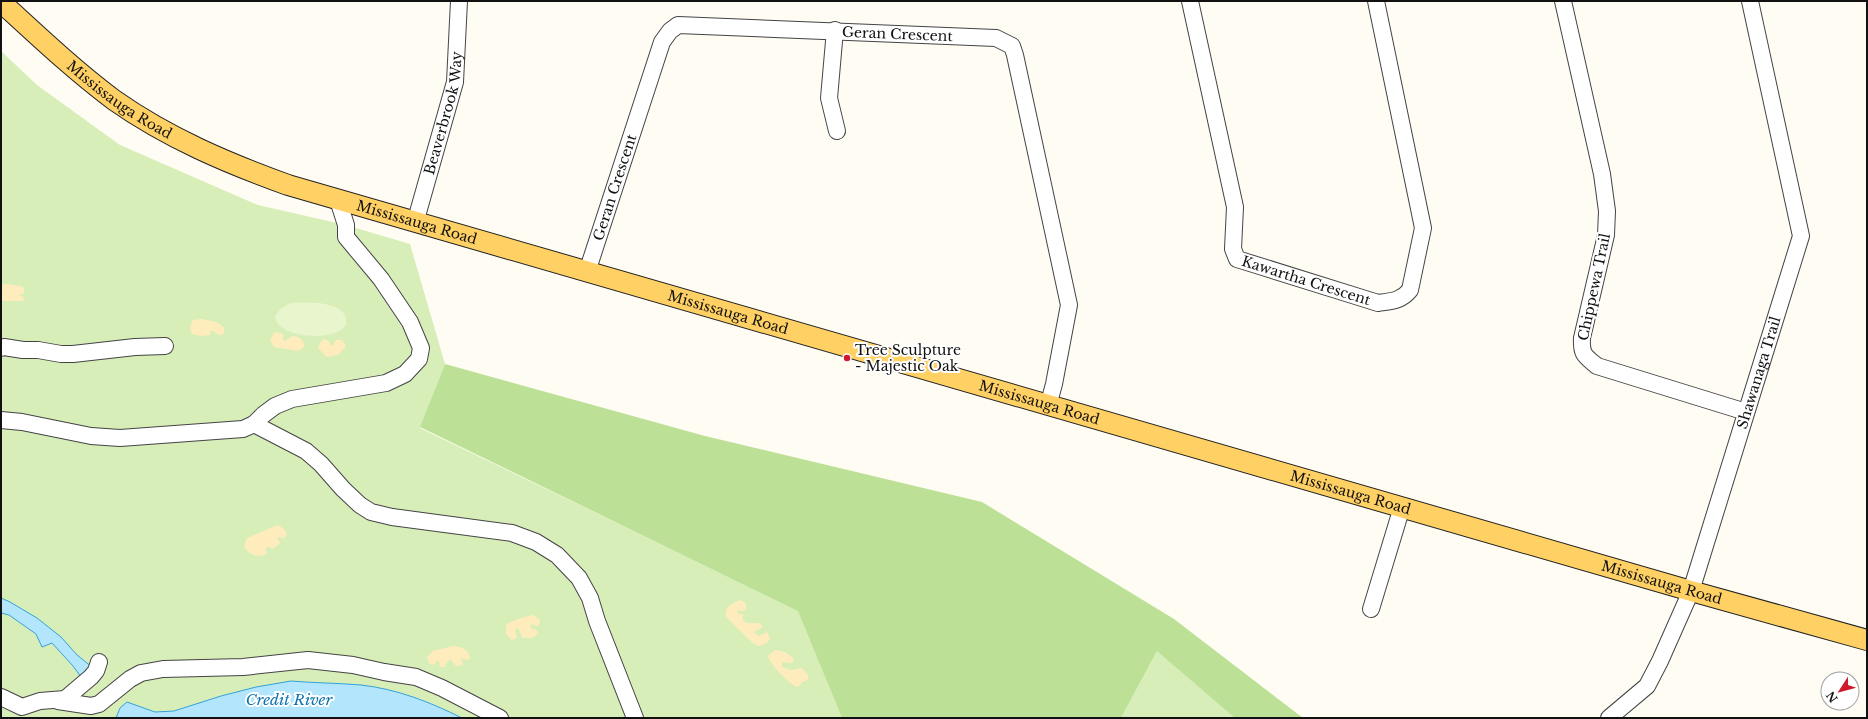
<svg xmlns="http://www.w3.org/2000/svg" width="1868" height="719" font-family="'Libre Baskerville',serif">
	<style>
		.green { fill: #d8eeb9 }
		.forest { fill: #bce196 }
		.sand { fill: #ffecbc }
		.pitch { fill: #e9f5cc }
		.water { fill: #b3e5fc; stroke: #33a2da }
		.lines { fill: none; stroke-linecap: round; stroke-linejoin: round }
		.minor-casing { stroke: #444; stroke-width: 18 }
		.major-casing { stroke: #222; stroke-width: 22 }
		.minor { stroke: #fff; stroke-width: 16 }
		.major { stroke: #ffd064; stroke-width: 20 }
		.poi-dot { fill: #cf1a2e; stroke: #fff; stroke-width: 1.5 }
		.labels { text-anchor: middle; stroke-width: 4; stroke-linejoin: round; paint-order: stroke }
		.street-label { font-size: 14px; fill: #111; stroke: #fff }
		.poi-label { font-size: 14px; fill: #111; stroke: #fff; text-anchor: start }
		.water-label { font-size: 15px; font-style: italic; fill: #0c73b0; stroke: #fff }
	</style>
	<rect width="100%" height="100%" fill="#fffcf4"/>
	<g class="green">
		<path d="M 1,51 L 37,85 L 120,145 L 258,205 L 346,225 L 410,244 L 445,364 L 420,428 L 799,611 L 842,718 L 1,718 Z"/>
		<path d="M 1157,651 L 1244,718 L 1121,718 Z"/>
	</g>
	<path class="forest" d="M 445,364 L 705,436 L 982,502 L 1174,619 L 1303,718 L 1235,718 L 1157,651 L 1121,718 L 842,718 L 798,611 L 420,427 Z"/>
	<g class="sand">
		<path d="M 6,284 L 21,286 L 24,288 L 24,294 L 19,294 L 19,295 L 23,297 L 24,301 L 1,301 L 1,285 Z"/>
		<path d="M 202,319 L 216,322 L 224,327 L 224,334 L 219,335 L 213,331 L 210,331 L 210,335 L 201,336 L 192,334 C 190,329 190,325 193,320 Z"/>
		<path d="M 275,332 L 283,334 L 283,339 L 284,341 L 293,336 C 300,337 304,340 304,347 L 299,351 L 274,347 L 270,340 Z"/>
		<path d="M 324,339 L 329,341 L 330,345 L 332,346 L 336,340 L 342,340 L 346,346 L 338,355 L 327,357 L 318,348 L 320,343 Z"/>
		<path d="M 278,525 L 285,530 L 287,534 L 284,538 L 277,537 L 280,543 L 273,549 L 268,547 L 265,549 L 267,553 C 259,559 248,555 244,546 L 247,538 Z"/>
		<path d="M 741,600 L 746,604 L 746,609 L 743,611 L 738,610 L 737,613 L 744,615 L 742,618 L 746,623 L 758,623 L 762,625 L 762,628 L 755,631 L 754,633 L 759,636 L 767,632 L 770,638 L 767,643 L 759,646 L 754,644 L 726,617 C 724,607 732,603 741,600 Z"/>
		<path d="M 533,615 L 540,620 L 539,625 L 537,626 L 532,624 L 530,626 L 531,628 L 537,630 L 538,634 L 532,638 L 525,638 L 522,637 L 519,629 L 516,628 L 515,631 L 517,638 L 512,640 L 506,634 L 506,625 C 511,621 527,616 533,615 Z"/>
		<path d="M 453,646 C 460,647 470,649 470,658 L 468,660 L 461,658 L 463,665 L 456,666 L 450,659 L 444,667 L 440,667 L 439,661 L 437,661 L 434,665 L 429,663 L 427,657 L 433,651 Z"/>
		<path d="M 775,650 L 785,652 L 794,659 L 792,663 L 782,662 L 782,667 L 791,670 L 802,668 L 808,675 L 808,680 L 802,682 L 798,687 C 791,686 769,664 768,656 Z"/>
	</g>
	<path class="pitch" d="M 291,303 C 307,302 350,300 346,325 C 335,342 279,339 275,317 L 280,309 Z"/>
	<g class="water">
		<path d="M 1,598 L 10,602 L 37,618 L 61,637 L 77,655 L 92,667 L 81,677 L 73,666 L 52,643 L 42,647 L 36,634 L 9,615 L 1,613 Z"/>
		<path d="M 291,681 C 314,683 338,683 361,685 C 397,689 430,702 462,718 L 116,718 L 120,708 L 127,702 L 155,712 L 174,711 L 221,696 L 256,687 Z"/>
	</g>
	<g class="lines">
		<g class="minor-casing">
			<g id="minor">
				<path id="s1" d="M 1190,1 L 1235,207 L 1233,249 L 1237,259 L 1378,303 C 1392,301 1401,301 1410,290 L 1423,228 L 1376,1"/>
				<path d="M 1563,1 L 1602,174 L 1607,211 L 1606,235 L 1582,338 C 1581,355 1585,356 1597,366 L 1746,412"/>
				<path d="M 835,30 L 829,98 L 837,131"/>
				<path id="s2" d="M 415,223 L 455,82 L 459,1"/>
				<path id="s3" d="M 587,272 L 662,42 L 670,31 L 678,25 L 996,38 L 1012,46 L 1015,55 L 1069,305 L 1054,384 L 1048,406"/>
				<path d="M 1,348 L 4,347 L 23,350 L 38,350 L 61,354 L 73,354 L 135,347 L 165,346"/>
				<path d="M 1,420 L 22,422 L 91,436 L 120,438 L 243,429 L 254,424 L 306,451 L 321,464 L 343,489 L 360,505 L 371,512 L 392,517 L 512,533 L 536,542 L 557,555 L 579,578 L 590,598 L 597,621 L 635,718"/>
				<path d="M 254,424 L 263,415 L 275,406 L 292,399 L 386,383 L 405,374 L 419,359 L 421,348 L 410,322 L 381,279 L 346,237 L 346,225 L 338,200"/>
				<path d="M 1371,609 L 1402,507"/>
				<path d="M 1,697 L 22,707 L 40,701 L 65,699 L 91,677 L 96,671 L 99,662"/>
				<path d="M 58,701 L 91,706 L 99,704 L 130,679 L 141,673 L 163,669 L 243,667 L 308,660 L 353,665 L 384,672 L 416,677 L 442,688 L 500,718"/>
				<path id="s4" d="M 1609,718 L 1647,686 L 1660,661 L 1691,591 L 1801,236 L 1750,1"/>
			</g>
		</g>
		<g class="major-casing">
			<g id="major">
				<path id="s5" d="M 1,2 C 38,36 74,70 114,100 C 168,138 227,163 288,185 L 1691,591 L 1867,640"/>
			</g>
		</g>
		<use href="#minor" class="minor"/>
		<use href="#major" class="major"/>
	</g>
	<circle class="poi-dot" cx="847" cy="358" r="4"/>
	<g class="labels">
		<g class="street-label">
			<text dy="5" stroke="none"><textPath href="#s3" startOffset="485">Geran Crescent</textPath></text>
			<text dy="5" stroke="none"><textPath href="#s5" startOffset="154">Mississauga Road</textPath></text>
			<text dy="5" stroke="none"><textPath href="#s2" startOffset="114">Beaverbrook Way</textPath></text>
			<text dy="5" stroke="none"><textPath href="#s3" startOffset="89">Geran Crescent</textPath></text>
			<text dy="5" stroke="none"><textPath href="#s5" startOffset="478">Mississauga Road</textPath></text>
			<text dy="5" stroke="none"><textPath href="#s1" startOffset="336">Kawartha Crescent</textPath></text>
			<text transform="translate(1594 287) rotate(-78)" y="5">Chippewa Trail</text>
			<text dy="5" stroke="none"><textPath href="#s5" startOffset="802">Mississauga Road</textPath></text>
			<text dy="5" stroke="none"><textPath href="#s4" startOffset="383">Shawanaga Trail</textPath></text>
			<text dy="5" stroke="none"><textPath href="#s5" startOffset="1126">Mississauga Road</textPath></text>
			<text dy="5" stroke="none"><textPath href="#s5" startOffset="1450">Mississauga Road</textPath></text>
			<text dy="5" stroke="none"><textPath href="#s5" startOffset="1774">Mississauga Road</textPath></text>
		</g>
		<g class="poi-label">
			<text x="855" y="355">Tree Sculpture<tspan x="855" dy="16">- Majestic Oak</tspan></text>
		</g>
		<g class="water-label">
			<text x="289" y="705">Credit River</text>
		</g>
	</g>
	<rect width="1868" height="719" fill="none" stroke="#111111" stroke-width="4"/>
	<g transform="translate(1840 691) rotate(234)"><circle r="19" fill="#ffffff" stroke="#a0a0a0"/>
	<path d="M0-3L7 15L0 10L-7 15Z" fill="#cf1a2e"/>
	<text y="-6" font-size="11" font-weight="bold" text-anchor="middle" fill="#111111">N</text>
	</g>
</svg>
